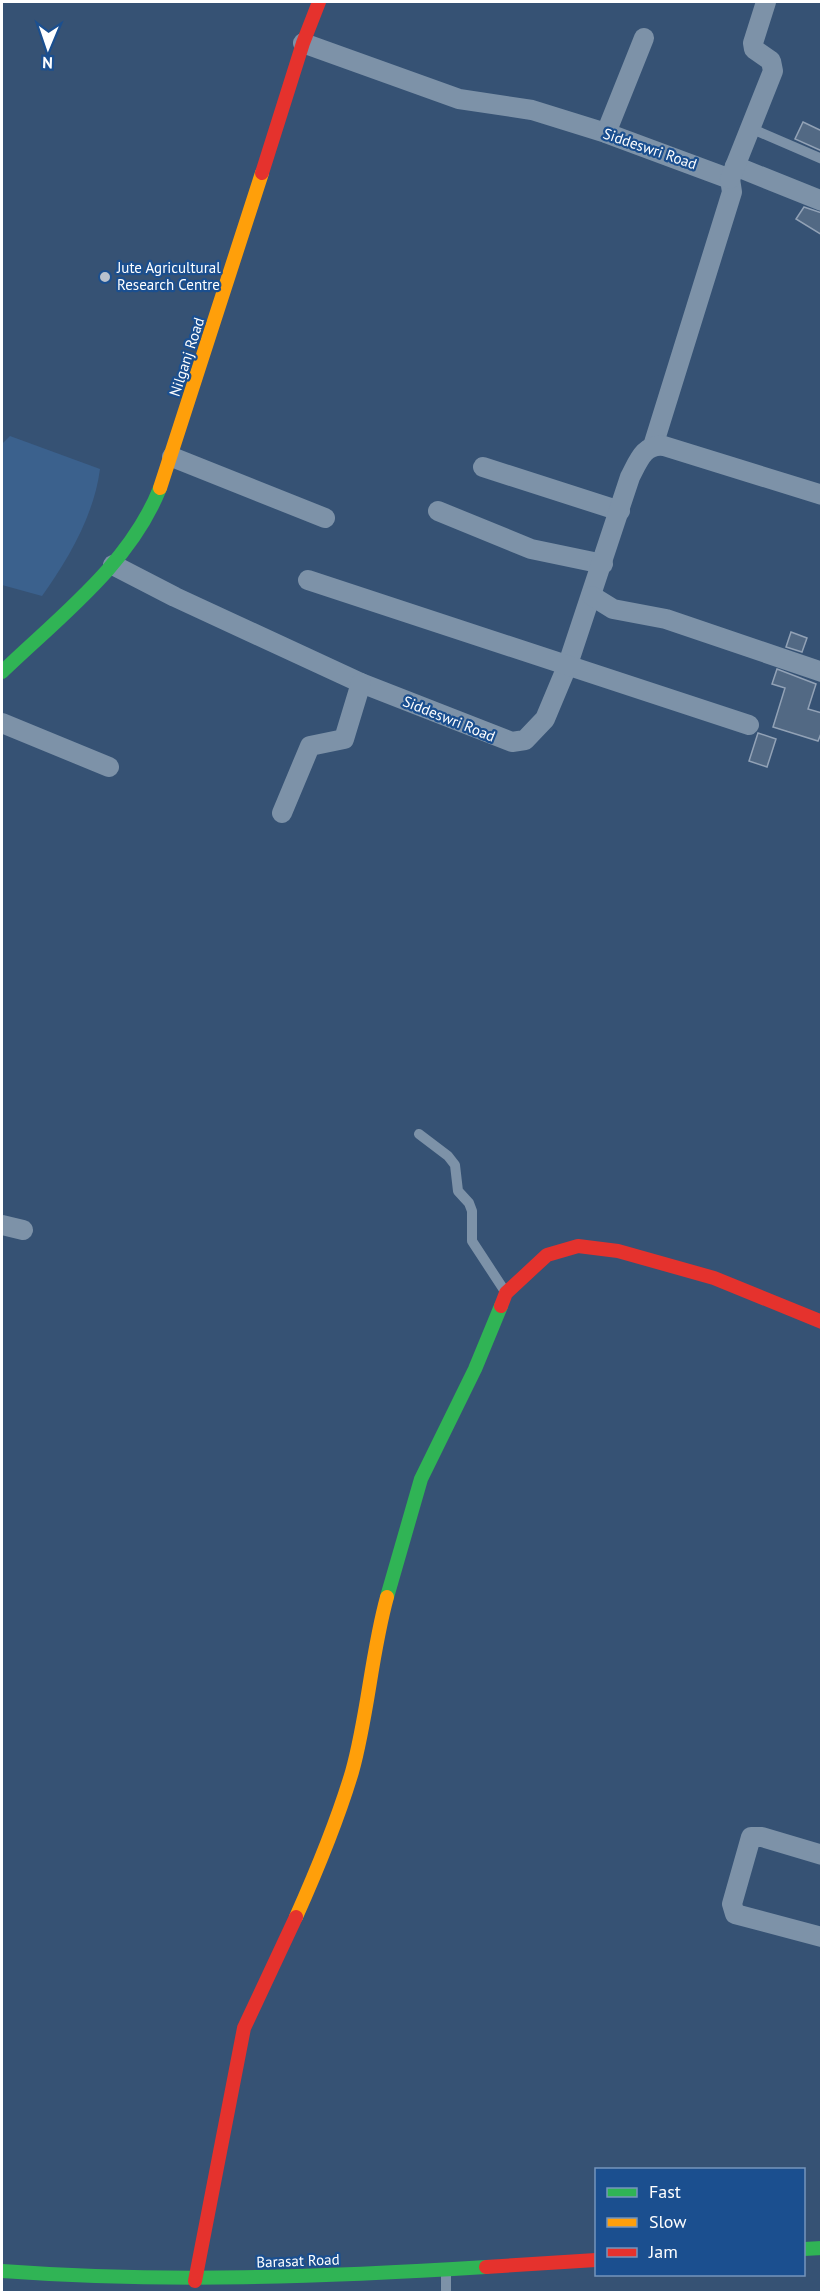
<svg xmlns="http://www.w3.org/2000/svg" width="823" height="2294" font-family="'PT Sans',sans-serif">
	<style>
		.water { fill: #3b618d }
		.building { fill: #526984; stroke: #92a2b6; stroke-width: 1.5 }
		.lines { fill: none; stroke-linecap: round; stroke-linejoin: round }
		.lane { stroke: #7d92a8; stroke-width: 10 }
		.street { stroke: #7d92a8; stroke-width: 20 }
		.fast { stroke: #30b455; stroke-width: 14 }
		.slow { stroke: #ff9f0a; stroke-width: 14 }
		.jam { stroke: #e5322d; stroke-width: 14 }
		.poi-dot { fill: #b9c2ce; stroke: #1b4f8f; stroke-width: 2 }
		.labels { text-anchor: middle; stroke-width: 4.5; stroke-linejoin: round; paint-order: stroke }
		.street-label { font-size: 15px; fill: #fff; stroke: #1b4f8f }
		.poi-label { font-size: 15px; fill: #fff; stroke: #1b4f8f; text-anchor: start }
	</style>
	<rect width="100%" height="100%" fill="#365274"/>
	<path class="water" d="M 10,436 L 100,469 C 94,515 69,558 42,596 L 2,585 L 2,444 Z"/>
	<g class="building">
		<path d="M 803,122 L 822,131 L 822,151 L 795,139 Z"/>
		<path d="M 804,207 L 822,213 L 822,235 L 796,219 Z"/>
		<path d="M 791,632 L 807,638 L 802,652 L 786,647 Z"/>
		<path d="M 777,669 L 816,684 L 808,709 L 822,713 L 822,731 L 818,741 L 773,727 L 785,688 L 772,684 Z"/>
		<path d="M 758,733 L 776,739 L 767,767 L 749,761 Z"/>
	</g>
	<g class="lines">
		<g class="lane">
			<path d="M 750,128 L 822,159"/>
			<path d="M 419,1134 L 448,1156 L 455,1165 L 458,1191 L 469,1203 L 472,1211 L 472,1241 L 506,1293"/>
			<path d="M 446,2292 L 446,2272"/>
		</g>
		<g class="street">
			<path d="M 303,43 L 459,99 L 532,110 L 606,133 L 730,179 L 732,192 L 653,446"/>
			<path d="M 606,133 L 644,38"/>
			<path d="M 735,166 L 822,201"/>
			<path d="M 730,179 L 773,71 L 771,61 L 754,49 L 753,43 L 766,2"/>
			<path d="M 172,457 L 325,518"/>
			<path d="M 483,467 L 620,511"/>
			<path d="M 438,511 L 531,549 L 603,564"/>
			<path d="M 113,565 L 175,597 L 361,683 L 512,742 L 525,740 L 545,719 L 568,664 L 630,477 C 638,462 644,443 664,446 L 822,495"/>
			<path d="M 308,580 L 749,725"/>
			<path d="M 592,596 L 613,609 L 666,619 L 822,672"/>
			<path d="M 2,723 L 109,767"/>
			<path d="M 282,813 L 310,746 L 344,739 L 361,683"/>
			<path d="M 2,1225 L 23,1230"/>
			<path d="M 822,1855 L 762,1837 L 751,1837 L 732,1904 L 735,1914 L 822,1937"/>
		</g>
		<g class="fast">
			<path d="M 2,672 C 59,617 130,564 160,488"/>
			<path d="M 387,1597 L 421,1479 L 475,1369 L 501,1306"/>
			<path d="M 804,2249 L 822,2248"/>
			<path d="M 2,2271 C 164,2283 324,2277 486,2267"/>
		</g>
		<g class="slow">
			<path d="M 160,488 L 262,173"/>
			<path d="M 296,1917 C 317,1870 337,1822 352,1772 C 368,1715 371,1655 387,1597"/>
		</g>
		<g class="jam">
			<path d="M 262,173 L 303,43 L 319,2"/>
			<path d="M 501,1306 L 506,1293 L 547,1255 L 578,1246 L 618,1251 L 714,1278 L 822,1322"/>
			<path d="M 486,2267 L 596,2260"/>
			<path d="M 195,2281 L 244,2028 L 296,1917"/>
		</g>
	</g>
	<circle class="poi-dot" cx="105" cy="277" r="6"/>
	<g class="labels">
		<g class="street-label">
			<text transform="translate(650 149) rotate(19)" y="5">Siddeswri Road</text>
			<text transform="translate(187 357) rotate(-72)" y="5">Nilganj Road</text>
			<text transform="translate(449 719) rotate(22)" y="5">Siddeswri Road</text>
			<text transform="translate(298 2261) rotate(-2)" y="5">Barasat Road</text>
		</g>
		<g class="poi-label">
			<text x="117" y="273">Jute Agricultural<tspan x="117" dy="17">Research Centre</tspan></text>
		</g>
	</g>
	<rect width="823" height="2294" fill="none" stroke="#ffffff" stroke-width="6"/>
	<rect x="595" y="2168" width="210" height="108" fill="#1b4f8f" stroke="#7695bc" stroke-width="1.5"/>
	<rect x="607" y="2188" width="30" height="9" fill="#30b455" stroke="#7695bc" stroke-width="1.5"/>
	<text x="649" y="2198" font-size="18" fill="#ffffff">Fast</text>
	<rect x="607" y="2218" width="30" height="9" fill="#ff9f0a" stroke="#7695bc" stroke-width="1.5"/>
	<text x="649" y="2228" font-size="18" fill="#ffffff">Slow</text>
	<rect x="607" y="2248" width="30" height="9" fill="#e5322d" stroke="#7695bc" stroke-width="1.5"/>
	<text x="649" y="2258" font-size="18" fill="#ffffff">Jam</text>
	<g transform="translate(48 48) rotate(182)" stroke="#1b4f8f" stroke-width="4.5" paint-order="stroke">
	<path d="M0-4.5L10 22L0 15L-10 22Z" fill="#ffffff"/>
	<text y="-9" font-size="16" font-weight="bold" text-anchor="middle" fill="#ffffff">N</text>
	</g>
</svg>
